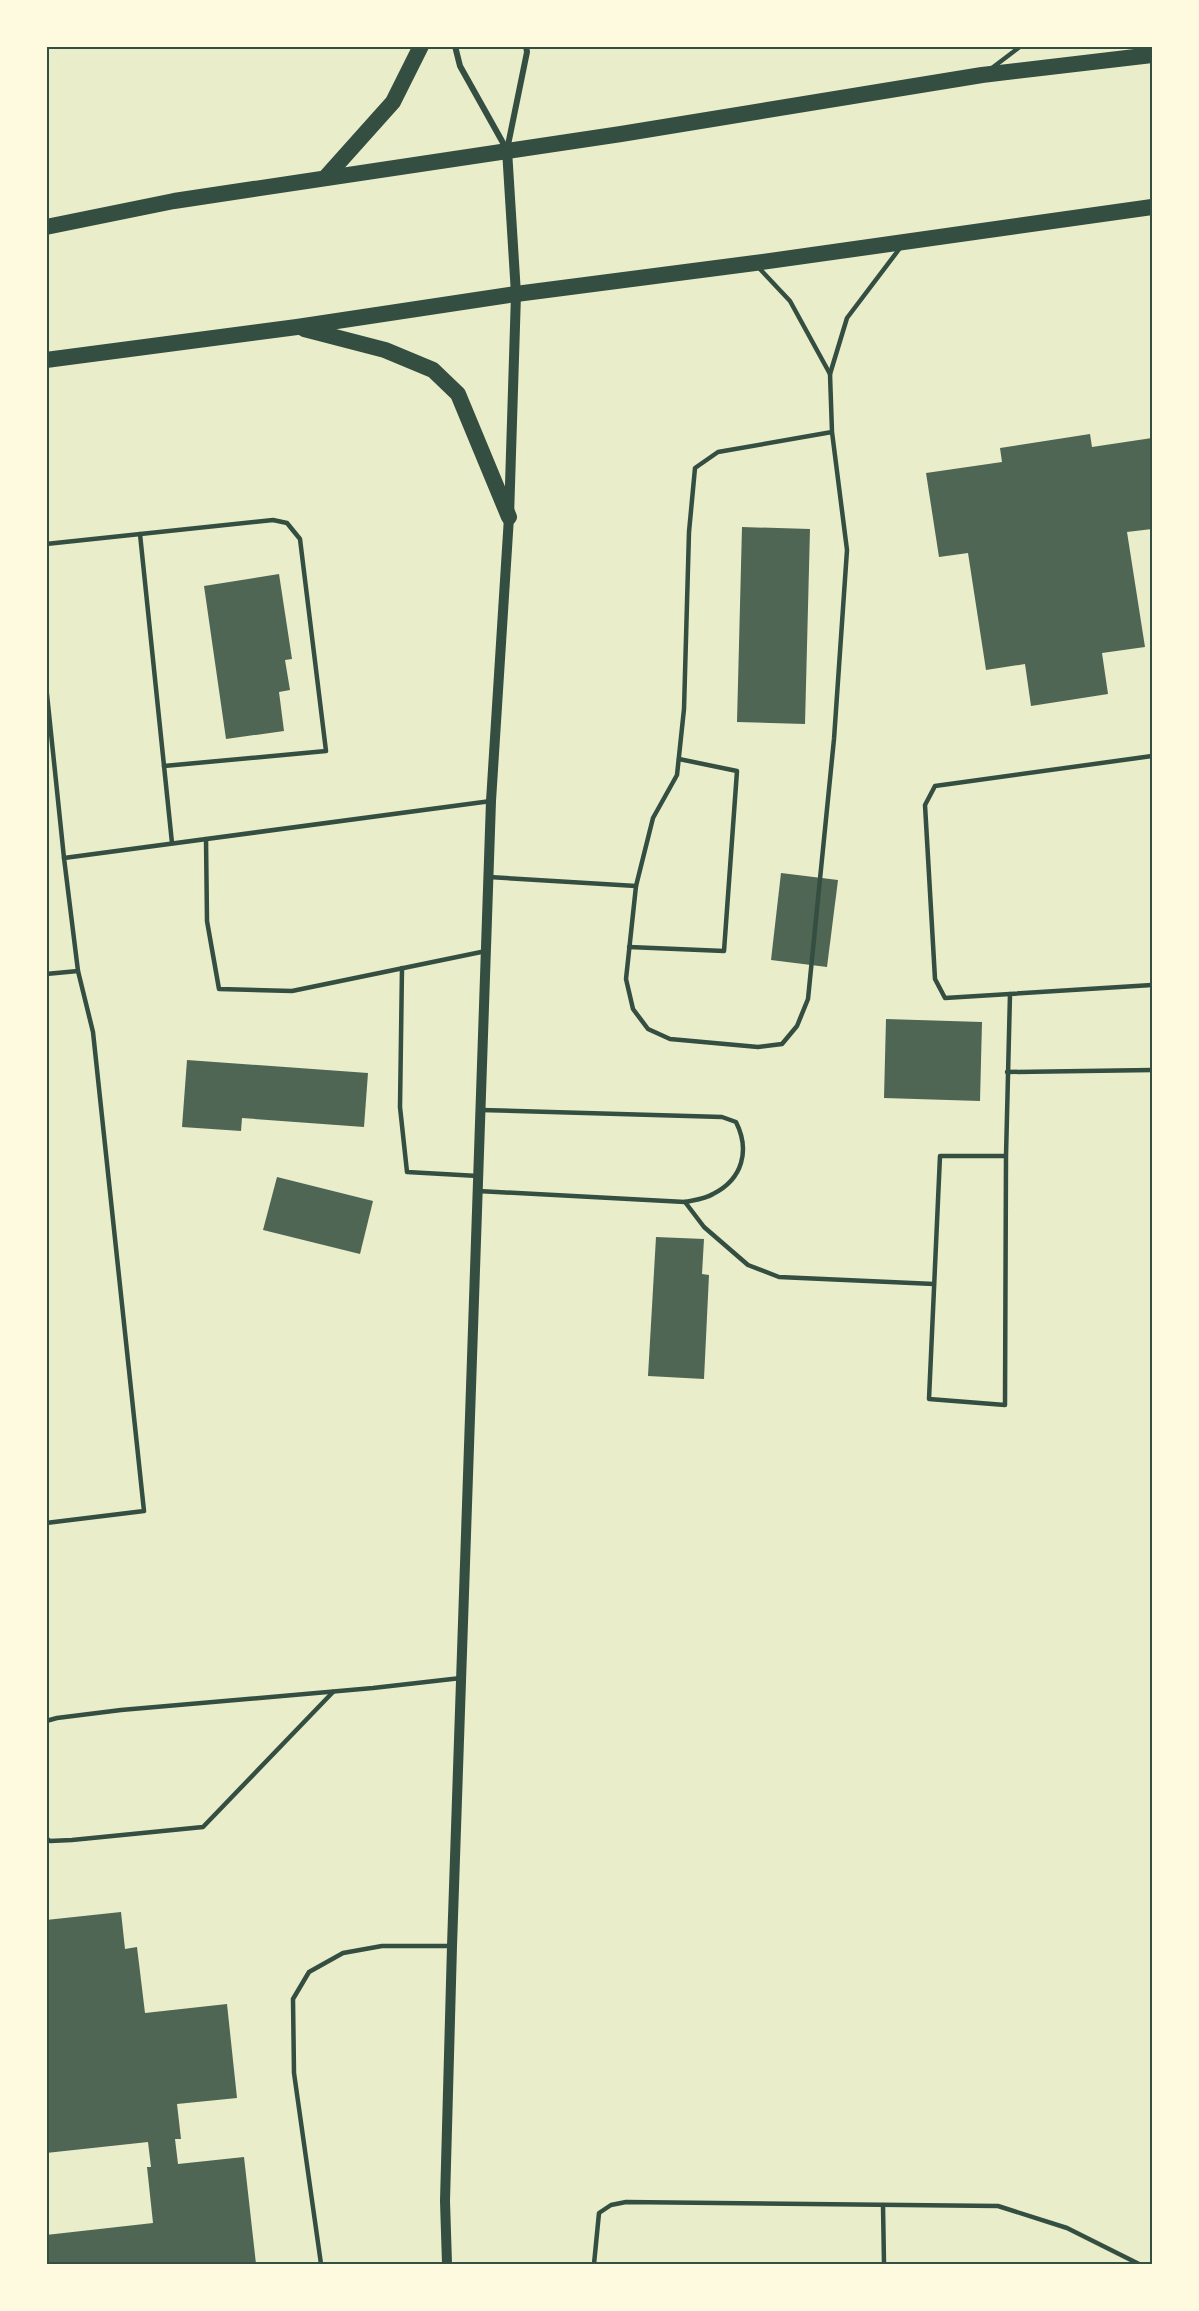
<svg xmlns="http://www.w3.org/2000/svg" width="1199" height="2311" font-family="'Noto Sans',sans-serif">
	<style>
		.building { fill: #4f6655 }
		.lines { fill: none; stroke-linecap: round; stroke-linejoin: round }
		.service { stroke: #344e41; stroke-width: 4.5 }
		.minor { stroke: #344e41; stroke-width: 6 }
		.tertiary { stroke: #344e41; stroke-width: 10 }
		.trunk { stroke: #344e41; stroke-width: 16 }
		.neatline { fill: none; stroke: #344e41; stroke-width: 2 }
	</style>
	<rect width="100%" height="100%" fill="#e9edc9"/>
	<g class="building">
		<path d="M 1090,434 L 1092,447 L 1152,438 L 1152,529 L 1127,532 L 1145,647 L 1102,653 L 1108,694 L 1031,706 L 1025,664 L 986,670 L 968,553 L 939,557 L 926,473 L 1002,462 L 1000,448 Z"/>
		<path d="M 742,527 L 810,529 L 805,724 L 737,722 Z"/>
		<path d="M 279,574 L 292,659 L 285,660 L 290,690 L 279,692 L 284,731 L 226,739 L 204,586 Z"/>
		<path d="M 781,873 L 838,880 L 827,967 L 771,960 Z"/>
		<path d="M 886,1019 L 982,1022 L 980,1101 L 884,1098 Z"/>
		<path d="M 187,1060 L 368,1073 L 364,1127 L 242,1118 L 241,1131 L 182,1127 Z"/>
		<path d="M 277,1177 L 373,1201 L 360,1254 L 263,1230 Z"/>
		<path d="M 656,1237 L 704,1239 L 702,1274 L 709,1275 L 704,1379 L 648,1376 Z"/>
		<path d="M 121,1912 L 125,1949 L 137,1947 L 145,2013 L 227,2004 L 237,2098 L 177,2104 L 181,2139 L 175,2139 L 178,2164 L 244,2157 L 256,2264 L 46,2264 L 46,2235 L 153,2223 L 147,2167 L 151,2167 L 148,2142 L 46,2153 L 46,1920 Z"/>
	</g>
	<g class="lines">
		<g class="service">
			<path d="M 992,68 L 1021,46"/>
			<path d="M 759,268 L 790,301 L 830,374"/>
			<path d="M 832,432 L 718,452 L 695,468 L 689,532 L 684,709 L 677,775 L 653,818 L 636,886 L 626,979 L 633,1009 L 648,1029 L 670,1039 L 758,1047 L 782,1044 L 797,1026 L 808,999 L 834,739 L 847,550 L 832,432 L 830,374 L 847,318 L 900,248"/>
			<path d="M 140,534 L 172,843"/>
			<path d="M 46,544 L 273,520 L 287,523 L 300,539 L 326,751 L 164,766"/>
			<path d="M 46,685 L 64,858"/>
			<path d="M 1152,756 L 935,786 L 925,805 L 935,979 L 945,998 L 1152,985"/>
			<path d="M 206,839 L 207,921 L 219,989 L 292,991 L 486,951"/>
			<path d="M 489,877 L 636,886"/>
			<path d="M 629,947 L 724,951 L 737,771 L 679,759"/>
			<path d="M 402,968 L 400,1107 L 407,1172 L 478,1176"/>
			<path d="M 46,974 L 78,971 L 64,858 L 491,801"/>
			<path d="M 1007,1072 L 1152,1070"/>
			<path d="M 1006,1156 L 940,1156 L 929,1399 L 1005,1405 L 1006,1156 L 1010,994"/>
			<path d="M 478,1191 L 685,1202 C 694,1200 705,1199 713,1194 C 743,1179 750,1150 736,1122 L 722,1117 L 481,1110"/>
			<path d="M 685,1202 L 704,1227 L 748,1265 L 779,1277 L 934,1284"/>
			<path d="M 46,1523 L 144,1511 L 93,1032 L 78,971"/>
			<path d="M 46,1721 L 57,1718 L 121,1710 L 373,1688 L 461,1678"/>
			<path d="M 46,1838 L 50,1841 L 72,1840 L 203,1827 L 333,1692"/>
			<path d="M 883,2205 L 884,2264"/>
			<path d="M 321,2264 L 294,2073 L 293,1999 L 309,1972 L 343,1953 L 382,1946 L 452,1946"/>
			<path d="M 594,2264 L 599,2213 L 611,2205 L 626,2202 L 998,2206 L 1067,2228 L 1139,2264"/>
		</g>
		<g class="minor">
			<path d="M 455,46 L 460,66 L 507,150"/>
			<path d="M 507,150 L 527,52 L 526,46"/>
		</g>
		<path class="tertiary" d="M 447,2264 L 445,2201 L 452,1946 L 477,1211 L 491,801 L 509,517 L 516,294 L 507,150"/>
		<g class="trunk">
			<path d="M 325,178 L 393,102 L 421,46"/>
			<path d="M 46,227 L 174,201 L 621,134 L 982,75 L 1152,55"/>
			<path d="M 304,329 L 385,350 L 433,370 L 458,394 L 509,517"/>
			<path d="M 46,360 L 297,327 L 516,294 L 755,263 L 1152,207"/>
		</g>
	</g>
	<rect width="1199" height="2311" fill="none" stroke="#fefae0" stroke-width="96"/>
	<rect x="48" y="48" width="1103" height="2215" class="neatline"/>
</svg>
